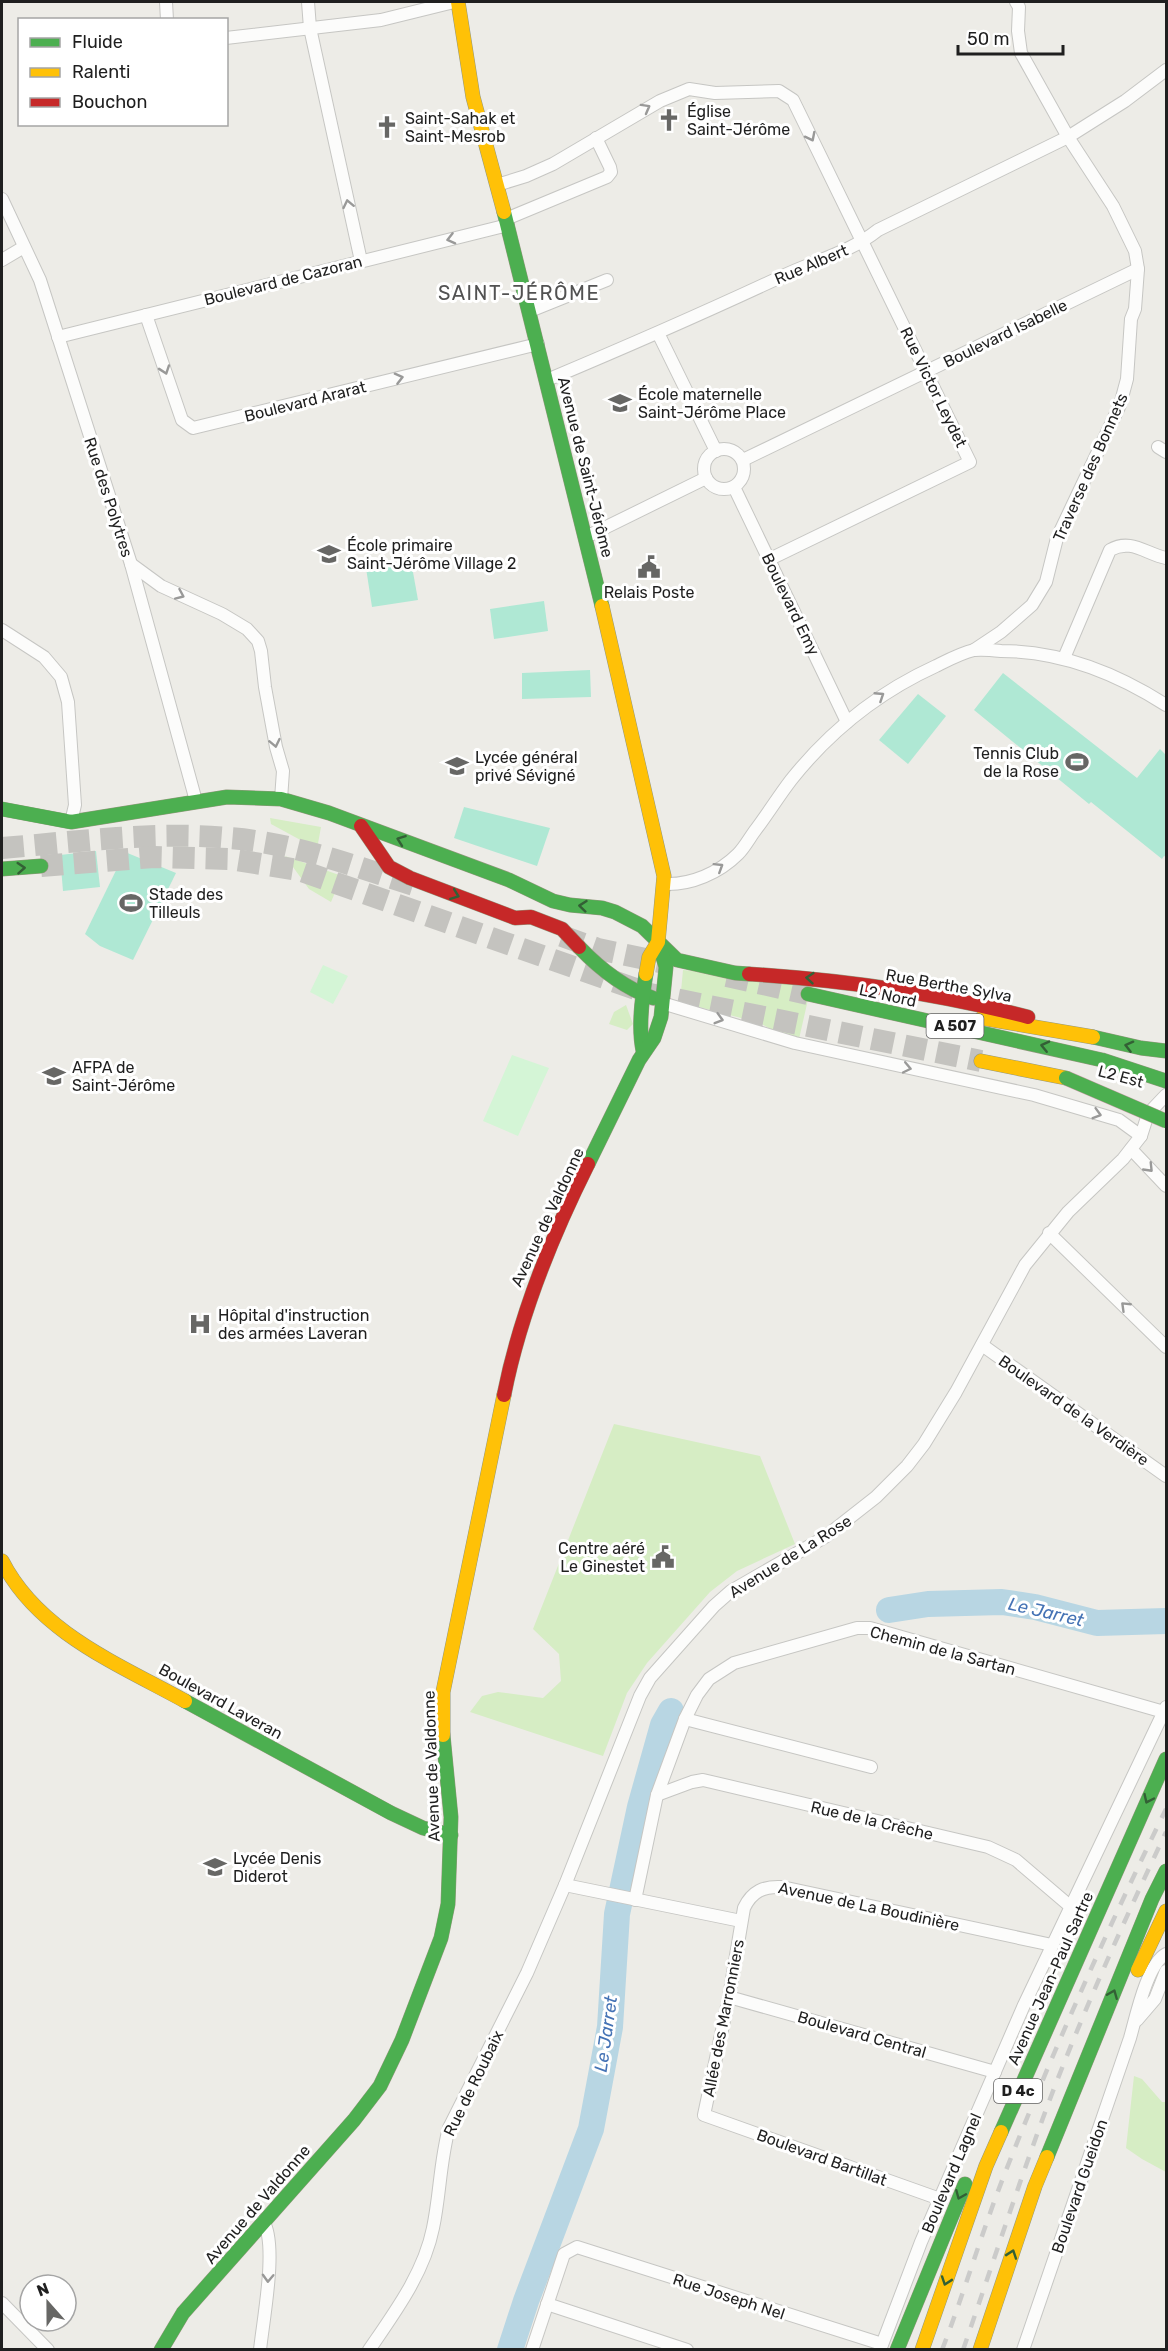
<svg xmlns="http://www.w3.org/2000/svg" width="1168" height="2351" font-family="Rubik,sans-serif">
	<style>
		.grass { fill: #d6edc4 }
		.park { fill: #d4f5d6 }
		.pitch { fill: #afe8d4 }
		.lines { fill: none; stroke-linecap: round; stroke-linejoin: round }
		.river { stroke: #b8d6e3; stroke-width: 26 }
		.highway-tunnel { stroke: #c4c3bf; stroke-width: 22; stroke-dasharray: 22 11; stroke-linecap: butt }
		.street-casing { stroke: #c6c6c3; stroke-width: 14 }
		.fast-casing { stroke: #94987e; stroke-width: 15 }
		.slow-casing { stroke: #94987e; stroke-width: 15 }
		.jam-casing { stroke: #94987e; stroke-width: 15 }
		.street { stroke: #fcfcfb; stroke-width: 12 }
		.fast { stroke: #4caf50; stroke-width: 14 }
		.slow { stroke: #ffc107; stroke-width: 14 }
		.jam { stroke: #c62828; stroke-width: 14 }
		.rail { stroke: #cbcbca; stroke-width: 4.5; stroke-dasharray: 12 12; stroke-linecap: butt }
		.fast-bridge-casing { stroke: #c49da4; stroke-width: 15; stroke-linecap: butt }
		.fast-bridge { stroke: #4caf50; stroke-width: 14 }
		.oneway { stroke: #999998 }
		.oneway2 { stroke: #336035 }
		.labels { text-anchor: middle; stroke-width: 6; stroke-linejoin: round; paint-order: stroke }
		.shield { fill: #fff; stroke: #626262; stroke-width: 1.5 }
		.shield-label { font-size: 15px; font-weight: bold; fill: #1f1f1f }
		.poi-label { font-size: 16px; fill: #1f1f1f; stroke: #fff; text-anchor: start }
		.street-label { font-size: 16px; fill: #1f1f1f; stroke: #fff }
		.water-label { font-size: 18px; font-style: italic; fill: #4573b5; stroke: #fff }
		.quarter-label { font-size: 20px; letter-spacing: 1.5px; fill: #525252; stroke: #fff }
	</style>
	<rect width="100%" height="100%" fill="#edece7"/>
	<g class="grass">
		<path d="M 270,818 L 321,827 L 317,849 L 271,824 Z"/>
		<path d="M 285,856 L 342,876 L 331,902 L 309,889 Z"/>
		<path d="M 683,970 L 812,982 L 799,1039 L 774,1031 L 760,1023 L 680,1002 Z"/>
		<path d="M 626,1005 L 633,1024 L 627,1030 L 609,1024 L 614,1012 Z"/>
		<path d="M 614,1424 L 760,1456 L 795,1544 L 737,1571 L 710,1592 L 647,1663 L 627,1693 L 603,1756 L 470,1712 L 482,1696 L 498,1692 L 543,1698 L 561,1681 L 559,1654 L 533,1629 Z"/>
		<path d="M 1134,2076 L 1142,2079 L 1162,2102 L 1166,2102 L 1166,2172 L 1142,2159 L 1126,2148 Z"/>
	</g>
	<g class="park">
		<path d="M 323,965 L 348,976 L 333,1004 L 310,992 Z"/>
		<path d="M 512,1055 L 549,1068 L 518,1136 L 483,1121 Z"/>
	</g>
	<g class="pitch">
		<path d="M 411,561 L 418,600 L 372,607 L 366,568 Z"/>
		<path d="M 544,601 L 548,631 L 494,639 L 490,609 Z"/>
		<path d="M 590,670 L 591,697 L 522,699 L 522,673 Z"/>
		<path d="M 1003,673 L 1137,778 L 1160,749 L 1166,755 L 1166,857 L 1164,856 L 1162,859 L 1091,802 L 1089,804 L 974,710 Z"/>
		<path d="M 918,694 L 946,716 L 908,764 L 879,740 Z"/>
		<path d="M 464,807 L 550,828 L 537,866 L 454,838 Z"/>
		<path d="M 96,851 L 100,887 L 63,891 L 60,855 Z"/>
		<path d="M 125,852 L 176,873 L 133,960 L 100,946 L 85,934 Z"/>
	</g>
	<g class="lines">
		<g class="river">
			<path d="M 889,1610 L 928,1604 L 1002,1602 L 1035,1607 L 1097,1623 L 1166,1621"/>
			<path d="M 510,2350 L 526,2301 L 591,2129 L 610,2027 L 617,1914 L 640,1807 L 663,1725 L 671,1711"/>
		</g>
		<g class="highway-tunnel">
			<path d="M 2,848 C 76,842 154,831 229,838 C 296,843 359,868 423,888"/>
			<path d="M 41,866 L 154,857 L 230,859 L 299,870 L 650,994 L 981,1061"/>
			<path d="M 562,936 L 598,949 L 669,964"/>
			<path d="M 727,976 L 808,994"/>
		</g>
		<g class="street-casing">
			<g id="street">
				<path d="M 166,2 L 167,20"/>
				<path d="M 308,2 L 310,28 L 361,261"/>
				<path d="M 226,38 L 381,20 L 454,2"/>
				<path d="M 497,185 L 526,176 L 553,164 L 660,101 L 689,89 L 715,93 L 779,91 L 793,100 L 970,462 L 770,559"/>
				<path d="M 2,199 L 40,280 L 131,564 L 196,801"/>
				<path d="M 506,219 L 607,177 L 611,172 L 610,167 L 596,138"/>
				<path d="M 2,260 L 24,247"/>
				<path d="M 530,311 L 607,280"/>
				<path d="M 146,315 L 182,420 L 193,428 L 538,344"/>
				<path d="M 658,333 L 716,451"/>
				<path d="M 58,337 L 508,225"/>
				<path d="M 547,380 C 628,346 708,311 787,274 C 818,260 852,251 878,230 L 1068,137 L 1125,101 L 1166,70"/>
				<path d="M 1158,447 L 1166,452"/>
				<circle cx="724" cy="469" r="20"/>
				<path d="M 743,460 L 1138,269"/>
				<path d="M 734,487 L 847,722"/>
				<path d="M 586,537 L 706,478"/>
				<path d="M 131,564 L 161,586 L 222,614 L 247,629 L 258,641 L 261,651 L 265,687 L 276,747 L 283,771 L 281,799"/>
				<path d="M 2,630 L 44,657 L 61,677 L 68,702 L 75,805 L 71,822"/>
				<path d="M 974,650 L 1001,632 L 1032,605 L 1046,582 L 1057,538 L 1120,405 L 1127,379 L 1131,319 L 1135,309 L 1138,269 L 1135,251 L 1113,206 L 1068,137 L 1021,53 L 1018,31 L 1019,7 L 1016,2"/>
				<path d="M 1064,658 L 1110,550 C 1131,538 1146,554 1166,558"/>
				<path d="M 665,884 C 691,885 719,873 738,854 C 744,848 749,839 754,832 C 767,815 778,797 791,780 C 830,731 879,692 936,666 C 948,660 961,653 974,650 C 982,649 992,650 1001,651 C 1062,651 1116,673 1166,705"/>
				<path d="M 662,1003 L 795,1043 L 1034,1095 L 1119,1120 L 1141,1136"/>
				<path d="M 1131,1149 L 1166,1186"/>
				<path d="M 1049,1233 L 1166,1347"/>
				<path d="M 982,1345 L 1166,1476"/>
				<path d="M 685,1719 L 871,1767"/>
				<path d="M 657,1795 L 692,1782 L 703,1780 L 988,1847 L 1016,1860 L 1071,1907"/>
				<path d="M 565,1885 L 741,1921"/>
				<path d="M 635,1900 L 657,1795 L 685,1719 L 697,1695 L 709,1679 L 734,1663 L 857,1628 L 870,1628 L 1164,1712"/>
				<path d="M 729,1997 L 995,2072"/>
				<path d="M 1137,2020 L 1155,1999 L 1166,1971"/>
				<path d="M 940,2199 L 704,2115 L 729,1997 L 744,1908 C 752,1891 764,1886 782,1887 L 1052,1945"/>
				<path d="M 2,2303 L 48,2350"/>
				<path d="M 547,2304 L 687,2350"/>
				<path d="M 260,2350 C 263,2320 278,2244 263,2221"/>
				<path d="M 369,2350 C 395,2312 424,2273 433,2228 C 440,2195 440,2161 449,2128 L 527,1973 L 565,1885 L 640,1696 L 650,1678 L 714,1606 L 731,1591 L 825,1537 L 876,1497 L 907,1466 L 924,1444 L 956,1392 L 1025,1265 L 1068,1212 L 1123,1159 L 1141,1136 L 1148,1114 L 1166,1095"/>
				<path d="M 532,2350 L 564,2254 L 577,2247 L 882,2344"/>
				<path d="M 880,2350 L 921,2242 L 1024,2005 L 1166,1707"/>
				<path d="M 1023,2350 L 1130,2038 C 1136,2017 1147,1964 1166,1954"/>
			</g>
		</g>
		<g class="fast-casing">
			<g id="fast">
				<path d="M 504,212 L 602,606"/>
				<path d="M 2,809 L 71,822 L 227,797 L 281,799 L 329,813 L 509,880 L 553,901 L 570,905 L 602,908 L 615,912 L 642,926 L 677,960 L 735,973 L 749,974"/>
				<path d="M 2,869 L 41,866"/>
				<path d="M 579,947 C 600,969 624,988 653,998"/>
				<path d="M 808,994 L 1102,1060 L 1166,1081"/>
				<path d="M 1093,1037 L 1141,1048 L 1166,1051"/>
				<path d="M 643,1051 C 638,1027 642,998 646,974"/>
				<path d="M 588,1164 L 639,1060 L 654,1038 L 661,1017 L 666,967 L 658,942"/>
				<path d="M 185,1701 L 391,1813 L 423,1828 L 451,1835"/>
				<path d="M 1001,2132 L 1166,1759"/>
				<path d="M 1047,2157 L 1152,1899 L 1166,1871"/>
				<path d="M 161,2350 L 183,2313 L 354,2120 L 380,2086 L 402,2040 L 441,1938 L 448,1904 L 451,1817 L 443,1735"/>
				<path d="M 897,2350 L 965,2184"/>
			</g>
		</g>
		<g class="slow-casing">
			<g id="slow">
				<path d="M 458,2 L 473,97 L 504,212"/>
				<path d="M 602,606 L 664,876 L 658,942 L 649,957 L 646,974"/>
				<path d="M 982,1018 L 1093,1037"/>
				<path d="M 981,1061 L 1066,1078"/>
				<path d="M 2,1561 C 38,1632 118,1664 185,1701"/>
				<path d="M 443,1735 L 443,1692 L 504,1395"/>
				<path d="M 1138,1970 L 1166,1911"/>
				<path d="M 922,2350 L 986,2166 L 1001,2132"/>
				<path d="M 980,2350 L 1035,2186 L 1047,2157"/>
			</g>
		</g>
		<g class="jam-casing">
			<g id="jam">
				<path d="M 361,826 L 389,867 L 410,878 L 515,918 L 531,917 L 562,929 L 579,947"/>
				<path d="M 749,974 C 841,980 938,993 1028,1017"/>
				<path d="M 504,1395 C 520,1314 551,1238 588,1164"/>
			</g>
		</g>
		<use href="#street" class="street"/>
		<use href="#fast" class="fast"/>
		<use href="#slow" class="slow"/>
		<use href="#jam" class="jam"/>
		<g class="rail">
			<path d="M 942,2350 C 964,2293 981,2235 1003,2178 C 1052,2053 1107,1930 1166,1809"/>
			<path d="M 963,2350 C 993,2263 1021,2176 1053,2091 C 1087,2003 1126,1917 1166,1832"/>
		</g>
		<g class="fast-bridge-casing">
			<path id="fast-bridge" d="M 1066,1078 L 1166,1121"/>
		</g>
		<use href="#fast-bridge" class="fast-bridge"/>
	</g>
	<defs><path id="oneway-chevron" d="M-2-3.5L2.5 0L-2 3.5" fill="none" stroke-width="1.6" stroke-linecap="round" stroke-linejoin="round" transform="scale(1.5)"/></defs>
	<g class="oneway">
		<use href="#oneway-chevron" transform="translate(646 108) rotate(-29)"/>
		<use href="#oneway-chevron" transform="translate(811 137) rotate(63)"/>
		<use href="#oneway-chevron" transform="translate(348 204) rotate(-102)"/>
		<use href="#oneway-chevron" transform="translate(451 239) rotate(166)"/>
		<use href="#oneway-chevron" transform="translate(165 370) rotate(71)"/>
		<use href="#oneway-chevron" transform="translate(399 378) rotate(-14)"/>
		<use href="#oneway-chevron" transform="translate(180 595) rotate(24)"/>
		<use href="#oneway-chevron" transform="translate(880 696) rotate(-33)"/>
		<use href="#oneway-chevron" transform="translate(275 743) rotate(78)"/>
		<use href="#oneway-chevron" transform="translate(719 867) rotate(-32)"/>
		<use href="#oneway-chevron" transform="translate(719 1019) rotate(16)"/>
		<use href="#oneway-chevron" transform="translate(907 1068) rotate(12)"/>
		<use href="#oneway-chevron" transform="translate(1097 1114) rotate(16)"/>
		<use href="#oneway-chevron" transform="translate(1149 1168) rotate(46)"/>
		<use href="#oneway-chevron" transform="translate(1125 1306) rotate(-136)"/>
		<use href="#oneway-chevron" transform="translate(268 2278) rotate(92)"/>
	</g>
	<g class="oneway2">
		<use href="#oneway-chevron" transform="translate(401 840) rotate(-160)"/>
		<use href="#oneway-chevron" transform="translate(21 868) rotate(-4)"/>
		<use href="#oneway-chevron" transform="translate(455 895) rotate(21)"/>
		<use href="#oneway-chevron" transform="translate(583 906) rotate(-174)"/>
		<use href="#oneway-chevron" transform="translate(810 978) rotate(-175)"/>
		<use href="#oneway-chevron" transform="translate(1045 1046) rotate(-167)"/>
		<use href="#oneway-chevron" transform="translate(1129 1046) rotate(-166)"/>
		<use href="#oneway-chevron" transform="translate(1148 1799) rotate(115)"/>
		<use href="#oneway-chevron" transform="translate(1113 1994) rotate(-68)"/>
		<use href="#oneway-chevron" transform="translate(960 2195) rotate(113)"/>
		<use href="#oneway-chevron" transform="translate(1012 2254) rotate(-71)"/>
		<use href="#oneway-chevron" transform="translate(946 2281) rotate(109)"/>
	</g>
	<defs>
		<g id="church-bare" transform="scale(1.8)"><path d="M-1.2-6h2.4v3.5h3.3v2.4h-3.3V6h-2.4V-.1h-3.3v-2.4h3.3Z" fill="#676765" stroke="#fff" stroke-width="2.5" paint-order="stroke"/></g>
		<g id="school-bare" transform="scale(1.8)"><path d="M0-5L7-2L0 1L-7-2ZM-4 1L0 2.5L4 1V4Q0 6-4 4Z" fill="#676765" stroke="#fff" stroke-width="2.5" paint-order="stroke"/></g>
		<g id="civic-bare" transform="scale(1.8)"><path d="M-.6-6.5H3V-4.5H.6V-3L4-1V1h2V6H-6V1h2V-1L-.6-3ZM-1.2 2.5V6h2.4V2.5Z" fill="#676765" stroke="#fff" stroke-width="2.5" paint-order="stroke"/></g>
		<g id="stadium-bare" transform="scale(1.8)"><path d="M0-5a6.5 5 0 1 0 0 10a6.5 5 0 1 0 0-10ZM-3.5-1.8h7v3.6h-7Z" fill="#676765" stroke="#fff" stroke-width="2.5" paint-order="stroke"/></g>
		<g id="hospital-bare" transform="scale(1.8)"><path d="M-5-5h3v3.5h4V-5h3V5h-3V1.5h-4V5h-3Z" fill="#676765" stroke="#fff" stroke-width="2.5" paint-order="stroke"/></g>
	</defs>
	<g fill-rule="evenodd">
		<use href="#church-bare" x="669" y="120"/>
		<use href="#church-bare" x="387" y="127"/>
		<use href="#school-bare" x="620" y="403"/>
		<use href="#school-bare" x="329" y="554"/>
		<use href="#civic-bare" x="649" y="567"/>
		<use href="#stadium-bare" x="1077" y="762"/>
		<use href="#school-bare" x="457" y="766"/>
		<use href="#stadium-bare" x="131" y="903"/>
		<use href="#school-bare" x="54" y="1076"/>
		<use href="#hospital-bare" x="200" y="1324"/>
		<use href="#civic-bare" x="663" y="1557"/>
		<use href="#school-bare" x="215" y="1867"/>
	</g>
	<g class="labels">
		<g class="shield">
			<rect x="926.5" y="1014" width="57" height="24" rx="4.5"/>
			<rect x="994" y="2079" width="48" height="24" rx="4.5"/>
		</g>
		<g class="shield-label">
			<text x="955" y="1031">A 507</text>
			<text x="1018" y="2096">D 4c</text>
		</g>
		<g class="poi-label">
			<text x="687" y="117">Église<tspan x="687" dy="18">Saint-Jérôme</tspan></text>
			<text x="405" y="124">Saint-Sahak et<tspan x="405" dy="18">Saint-Mesrob</tspan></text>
			<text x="638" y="400">École maternelle<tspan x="638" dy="18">Saint-Jérôme Place</tspan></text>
			<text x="347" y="551">École primaire<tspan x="347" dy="18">Saint-Jérôme Village 2</tspan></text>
			<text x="649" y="598" text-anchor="middle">Relais Poste</text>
			<text x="1059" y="759" text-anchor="end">Tennis Club<tspan x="1059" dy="18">de la Rose</tspan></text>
			<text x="475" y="763">Lycée général<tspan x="475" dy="18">privé Sévigné</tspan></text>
			<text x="149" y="900">Stade des<tspan x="149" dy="18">Tilleuls</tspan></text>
			<text x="72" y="1073">AFPA de<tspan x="72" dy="18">Saint-Jérôme</tspan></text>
			<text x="218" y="1321">Hôpital d'instruction<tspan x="218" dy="18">des armées Laveran</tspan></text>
			<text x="645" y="1554" text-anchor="end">Centre aéré<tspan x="645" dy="18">Le Ginestet</tspan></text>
			<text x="233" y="1864">Lycée Denis<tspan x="233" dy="18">Diderot</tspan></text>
		</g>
		<g class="street-label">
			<text transform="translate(811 264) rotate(-23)" y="6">Rue Albert</text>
			<text transform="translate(283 280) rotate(-14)" y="6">Boulevard de Cazoran</text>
			<text transform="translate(1005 333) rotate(-26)" y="6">Boulevard Isabelle</text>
			<text transform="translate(934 387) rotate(64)" y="6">Rue Victor Leydet</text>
			<text transform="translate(305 401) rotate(-14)" y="6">Boulevard Ararat</text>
			<text transform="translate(586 467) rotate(76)" y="6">Avenue de Saint-Jérôme</text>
			<text transform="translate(1090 467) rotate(-66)" y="6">Traverse des Bonnets</text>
			<text transform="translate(109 497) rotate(72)" y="6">Rue des Polytres</text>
			<text transform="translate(791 604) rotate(64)" y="6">Boulevard Emy</text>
			<text transform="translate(949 985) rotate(10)" y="6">Rue Berthe Sylva</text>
			<text transform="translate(888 995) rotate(12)" y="6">L2 Nord</text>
			<text transform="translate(1121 1076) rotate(15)" y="6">L2 Est</text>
			<text transform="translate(547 1217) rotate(-65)" y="6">Avenue de Valdonne</text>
			<text transform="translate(1074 1410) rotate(35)" y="6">Boulevard de la Verdière</text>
			<text transform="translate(790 1556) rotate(-32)" y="6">Avenue de La Rose</text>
			<text transform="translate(943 1650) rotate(15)" y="6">Chemin de la Sartan</text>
			<text transform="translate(221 1701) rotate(29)" y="6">Boulevard Laveran</text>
			<text transform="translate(431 1766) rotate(-92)" y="6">Avenue de Valdonne</text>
			<text transform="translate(872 1820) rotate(13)" y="6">Rue de la Crêche</text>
			<text transform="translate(869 1906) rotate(12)" y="6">Avenue de La Boudinière</text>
			<text transform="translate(1050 1978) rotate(-66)" y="6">Avenue Jean-Paul Sartre</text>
			<text transform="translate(723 2018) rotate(-79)" y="6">Allée des Marronniers</text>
			<text transform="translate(862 2034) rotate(16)" y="6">Boulevard Central</text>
			<text transform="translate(473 2083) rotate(-64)" y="6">Rue de Roubaix</text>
			<text transform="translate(822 2157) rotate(20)" y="6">Boulevard Bartillat</text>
			<text transform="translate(951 2173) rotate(-67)" y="6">Boulevard Lagnel</text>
			<text transform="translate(1079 2186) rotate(-71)" y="6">Boulevard Gueidon</text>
			<text transform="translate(257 2204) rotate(-49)" y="6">Avenue de Valdonne</text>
			<text transform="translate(729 2296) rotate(18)" y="6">Rue Joseph Nel</text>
		</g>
		<g class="water-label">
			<text transform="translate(1046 1612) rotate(13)" y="6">Le Jarret</text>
			<text transform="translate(606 2034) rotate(-82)" y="6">Le Jarret</text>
		</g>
		<g class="quarter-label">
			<text x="519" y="300">SAINT-JÉRÔME</text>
		</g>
	</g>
	<rect width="1168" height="2351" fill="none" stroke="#1f1f1f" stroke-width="6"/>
	<rect x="18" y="18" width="210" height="108" fill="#ffffff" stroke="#a5a5a5" stroke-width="1.5"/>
	<rect x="30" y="38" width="30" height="9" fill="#4caf50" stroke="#a5a5a5" stroke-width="1.5"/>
	<text x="72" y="48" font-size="18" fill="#1f1f1f">Fluide</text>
	<rect x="30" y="68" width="30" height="9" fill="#ffc107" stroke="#a5a5a5" stroke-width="1.5"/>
	<text x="72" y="78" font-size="18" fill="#1f1f1f">Ralenti</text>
	<rect x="30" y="98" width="30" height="9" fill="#c62828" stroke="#a5a5a5" stroke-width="1.5"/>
	<text x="72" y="108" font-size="18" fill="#1f1f1f">Bouchon</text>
	<g transform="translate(48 2303) rotate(339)"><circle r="28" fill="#ffffff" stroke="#a5a5a5" stroke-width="1.5"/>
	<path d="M0-4.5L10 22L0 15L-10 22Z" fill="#676765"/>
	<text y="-9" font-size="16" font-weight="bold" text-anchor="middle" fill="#1f1f1f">N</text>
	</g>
	<path d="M958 45v9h105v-9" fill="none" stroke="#1f1f1f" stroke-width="3"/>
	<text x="967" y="45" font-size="18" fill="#1f1f1f" stroke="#ffffff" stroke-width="4.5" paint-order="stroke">50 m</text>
</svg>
